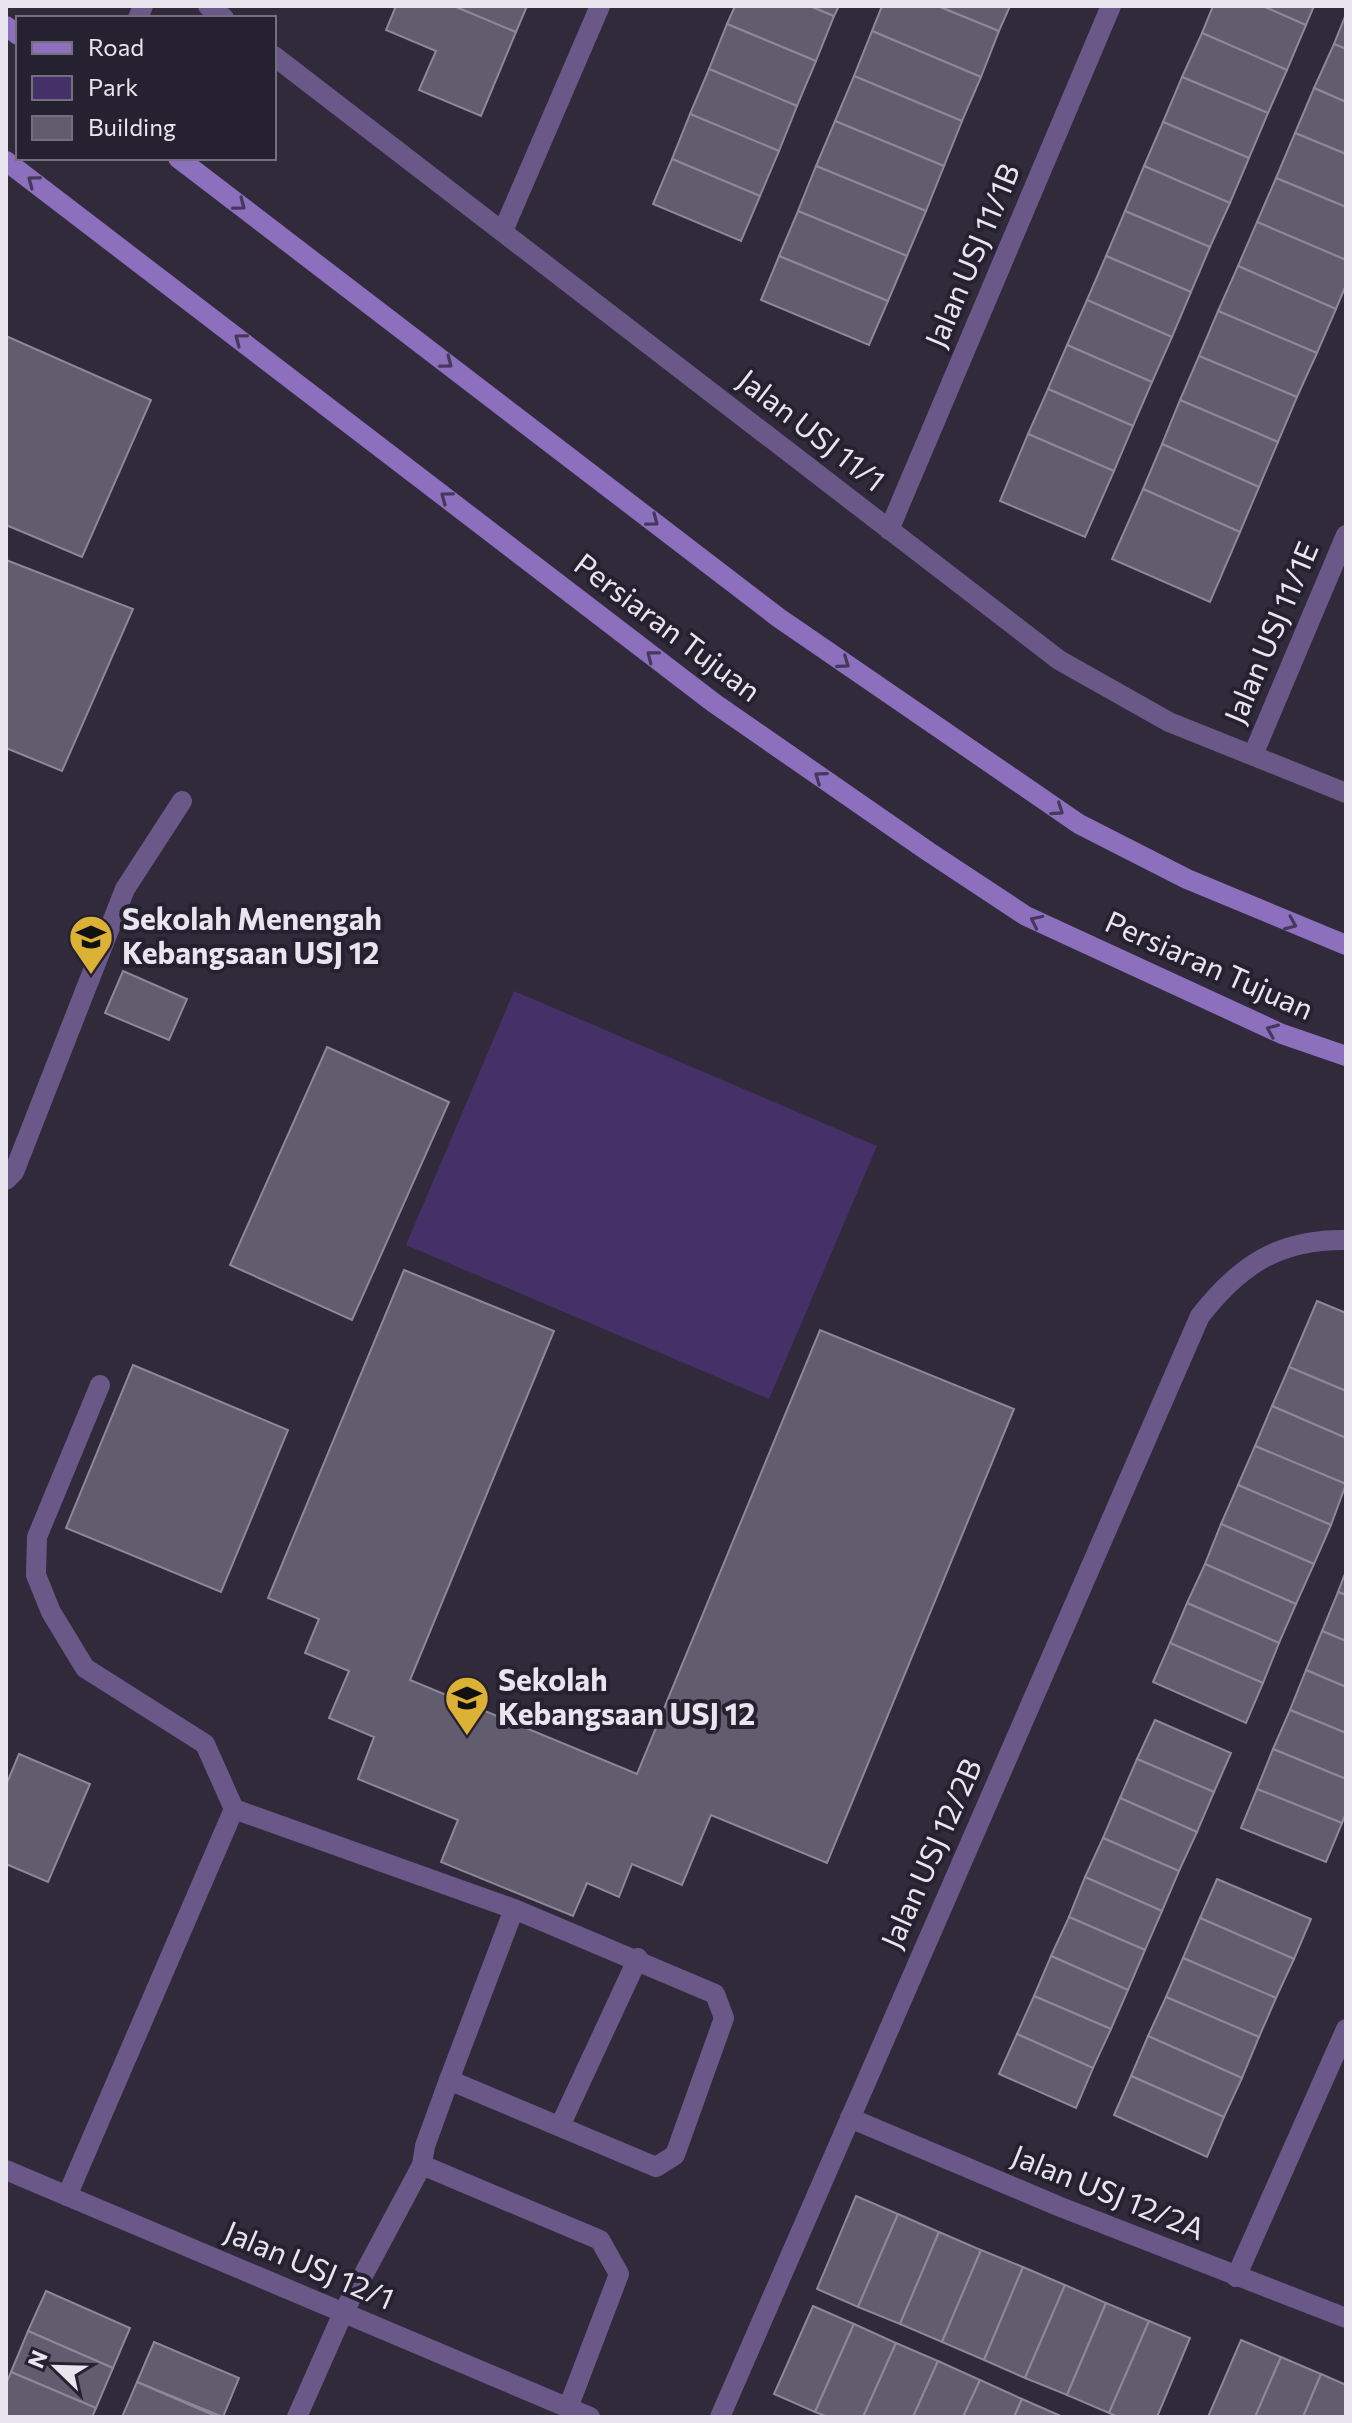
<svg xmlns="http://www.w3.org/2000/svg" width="1352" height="2423" font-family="Commissioner,sans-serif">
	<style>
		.green { fill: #463068 }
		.building { fill: #625c6f; stroke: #8d879a; stroke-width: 2 }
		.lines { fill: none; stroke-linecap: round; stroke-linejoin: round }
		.service { stroke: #6a5889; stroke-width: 20 }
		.minor { stroke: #6a5889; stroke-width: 20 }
		.tertiary { stroke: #6a5889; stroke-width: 20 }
		.secondary { stroke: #8c6fbd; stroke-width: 20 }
		.oneway { stroke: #45385a }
		.labels { text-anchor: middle; stroke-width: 8; stroke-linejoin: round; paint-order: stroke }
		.street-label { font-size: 30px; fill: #e8e5ef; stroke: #262130 }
		.poi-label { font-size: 30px; font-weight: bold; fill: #e8e5ef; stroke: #262130; text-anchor: start }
	</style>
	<rect width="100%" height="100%" fill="#302a3b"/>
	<path class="green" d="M 514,991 L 877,1146 L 769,1399 L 406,1245 Z"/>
	<g class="building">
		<path d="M 396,6 L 454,6 L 516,32 L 481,116 L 419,90 L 436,51 L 386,30 Z"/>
		<path d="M 454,6 L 527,6 L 516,32 Z"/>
		<path d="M 735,6 L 810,6 L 834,16 L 816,61 L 727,24 Z"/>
		<path d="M 810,6 L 839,6 L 834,16 Z"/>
		<path d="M 882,6 L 938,6 L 999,31 L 981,77 L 872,31 Z"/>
		<path d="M 938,6 L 1010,6 L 999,31 Z"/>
		<path d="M 1213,6 L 1263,6 L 1306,25 L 1287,70 L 1202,33 Z"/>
		<path d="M 1263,6 L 1314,6 L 1306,25 Z"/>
		<path d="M 1346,14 L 1346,49 L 1334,44 Z"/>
		<path d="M 727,24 L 816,61 L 797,106 L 709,69 Z"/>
		<path d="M 872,31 L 981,77 L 962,121 L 854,76 Z"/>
		<path d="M 1202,33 L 1287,70 L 1268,113 L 1182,77 Z"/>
		<path d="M 1334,44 L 1346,49 L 1346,102 L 1314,88 Z"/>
		<path d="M 709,69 L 797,106 L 779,151 L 690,114 Z"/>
		<path d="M 854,76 L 962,121 L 944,166 L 835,121 Z"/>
		<path d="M 1182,77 L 1268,113 L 1249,158 L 1163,122 Z"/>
		<path d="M 1314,88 L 1346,102 L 1346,154 L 1295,133 Z"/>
		<path d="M 690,114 L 779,151 L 760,196 L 672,159 Z"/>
		<path d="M 835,121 L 944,166 L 926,211 L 816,166 Z"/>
		<path d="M 1163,122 L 1249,158 L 1230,203 L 1144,166 Z"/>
		<path d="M 1295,133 L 1346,154 L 1346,207 L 1276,178 Z"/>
		<path d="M 672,159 L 760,196 L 741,241 L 653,204 Z"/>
		<path d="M 816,166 L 926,211 L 907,256 L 798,211 Z"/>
		<path d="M 1144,166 L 1230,203 L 1210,247 L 1125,211 Z"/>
		<path d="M 1276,178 L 1346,207 L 1346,260 L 1257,222 Z"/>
		<path d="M 798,211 L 907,256 L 888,301 L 779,256 Z"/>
		<path d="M 1125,211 L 1210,247 L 1191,292 L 1106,256 Z"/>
		<path d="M 1257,222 L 1346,260 L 1346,285 L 1336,309 L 1238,266 Z"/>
		<path d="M 779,256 L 888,301 L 869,345 L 761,300 Z"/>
		<path d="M 1106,256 L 1191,292 L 1172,337 L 1087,300 Z"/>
		<path d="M 1238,266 L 1336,309 L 1317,353 L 1218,311 Z"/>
		<path d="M 1087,300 L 1172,337 L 1152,382 L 1067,345 Z"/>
		<path d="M 1218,311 L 1317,353 L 1297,397 L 1199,356 Z"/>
		<path d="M 6,336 L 151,400 L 82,557 L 6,525 Z"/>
		<path d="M 1067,345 L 1152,382 L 1133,426 L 1048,389 Z"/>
		<path d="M 1199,356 L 1297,397 L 1278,442 L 1180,400 Z"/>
		<path d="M 1048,389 L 1133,426 L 1114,471 L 1028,434 Z"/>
		<path d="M 1180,400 L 1278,442 L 1259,487 L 1162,444 Z"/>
		<path d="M 1028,434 L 1114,471 L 1085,537 L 1000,501 Z"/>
		<path d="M 1162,444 L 1259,487 L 1240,532 L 1143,489 Z"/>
		<path d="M 1143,489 L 1240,532 L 1210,602 L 1112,559 Z"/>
		<path d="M 6,560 L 133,609 L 62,771 L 6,748 Z"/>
		<path d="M 123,971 L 187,999 L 169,1040 L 105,1013 Z"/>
		<path d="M 327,1047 L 449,1102 L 352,1320 L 230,1265 Z"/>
		<path d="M 404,1270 L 554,1331 L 410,1680 L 637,1774 L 820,1330 L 1014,1409 L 827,1863 L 711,1815 L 682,1885 L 632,1864 L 619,1897 L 587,1883 L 573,1916 L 441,1862 L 458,1820 L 358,1779 L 374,1737 L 329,1718 L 349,1671 L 305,1653 L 319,1619 L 268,1598 Z"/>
		<path d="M 1317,1301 L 1346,1313 L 1346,1391 L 1289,1367 Z"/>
		<path d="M 133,1365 L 288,1430 L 221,1592 L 66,1528 Z"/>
		<path d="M 1289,1367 L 1346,1391 L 1346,1438 L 1272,1406 Z"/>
		<path d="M 1272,1406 L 1346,1438 L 1346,1484 L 1255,1446 Z"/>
		<path d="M 1255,1446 L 1346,1484 L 1331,1525 L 1238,1485 Z"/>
		<path d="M 1238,1485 L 1331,1525 L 1314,1564 L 1221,1524 Z"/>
		<path d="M 1221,1524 L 1314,1564 L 1296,1604 L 1205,1564 Z"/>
		<path d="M 1205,1564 L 1296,1604 L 1279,1643 L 1187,1603 Z"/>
		<path d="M 1346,1571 L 1346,1595 L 1338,1592 Z"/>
		<path d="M 1338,1592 L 1346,1595 L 1346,1641 L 1322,1631 Z"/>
		<path d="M 1187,1603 L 1279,1643 L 1263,1683 L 1170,1643 Z"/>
		<path d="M 1322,1631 L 1346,1641 L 1346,1687 L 1306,1670 Z"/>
		<path d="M 1170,1643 L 1263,1683 L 1246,1723 L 1153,1682 Z"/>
		<path d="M 1306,1670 L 1346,1687 L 1346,1733 L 1290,1710 Z"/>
		<path d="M 1290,1710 L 1346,1733 L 1346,1779 L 1273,1749 Z"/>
		<path d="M 1155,1720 L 1231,1753 L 1214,1792 L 1137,1759 Z"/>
		<path d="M 1273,1749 L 1346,1779 L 1346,1813 L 1342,1823 L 1257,1789 Z"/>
		<path d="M 19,1754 L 90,1784 L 48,1882 L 6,1864 L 6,1785 Z"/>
		<path d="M 1137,1759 L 1214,1792 L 1197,1832 L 1120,1798 Z"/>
		<path d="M 1257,1789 L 1342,1823 L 1326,1862 L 1241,1828 Z"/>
		<path d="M 1120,1798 L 1197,1832 L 1179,1871 L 1103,1838 Z"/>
		<path d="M 1103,1838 L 1179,1871 L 1162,1911 L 1085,1877 Z"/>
		<path d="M 1085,1877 L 1162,1911 L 1145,1950 L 1069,1917 Z"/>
		<path d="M 1217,1879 L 1311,1919 L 1294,1959 L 1200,1918 Z"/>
		<path d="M 1069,1917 L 1145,1950 L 1128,1990 L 1051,1956 Z"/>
		<path d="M 1200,1918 L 1294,1959 L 1276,1998 L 1183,1958 Z"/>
		<path d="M 1051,1956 L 1128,1990 L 1111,2029 L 1034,1996 Z"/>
		<path d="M 1183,1958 L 1276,1998 L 1259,2037 L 1166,1997 Z"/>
		<path d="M 1034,1996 L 1111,2029 L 1093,2068 L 1017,2034 Z"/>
		<path d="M 1166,1997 L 1259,2037 L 1242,2078 L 1148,2036 Z"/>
		<path d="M 1017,2034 L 1093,2068 L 1076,2108 L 999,2074 Z"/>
		<path d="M 1148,2036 L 1242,2078 L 1224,2117 L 1131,2076 Z"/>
		<path d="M 1131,2076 L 1224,2117 L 1207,2157 L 1114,2115 Z"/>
		<path d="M 856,2196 L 898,2214 L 858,2307 L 817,2289 Z"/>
		<path d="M 898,2214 L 939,2232 L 900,2324 L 858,2307 Z"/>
		<path d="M 939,2232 L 981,2250 L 942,2342 L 900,2324 Z"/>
		<path d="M 981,2250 L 1023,2267 L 984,2360 L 942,2342 Z"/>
		<path d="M 1023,2267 L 1065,2285 L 1025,2378 L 984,2360 Z"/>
		<path d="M 1065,2285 L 1106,2303 L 1067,2395 L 1025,2378 Z"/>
		<path d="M 46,2291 L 130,2328 L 113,2368 L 28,2331 Z"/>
		<path d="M 1106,2303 L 1149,2321 L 1109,2413 L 1067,2395 Z"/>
		<path d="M 813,2306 L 854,2324 L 815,2412 L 774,2394 Z"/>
		<path d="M 1149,2321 L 1190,2338 L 1157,2417 L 1118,2417 L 1109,2413 Z"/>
		<path d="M 854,2324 L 896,2343 L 863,2417 L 828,2417 L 815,2412 Z"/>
		<path d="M 28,2331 L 113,2368 L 96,2408 L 11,2372 Z"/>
		<path d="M 1241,2340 L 1281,2357 L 1255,2417 L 1208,2417 Z"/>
		<path d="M 154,2342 L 239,2378 L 223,2417 L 137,2382 Z"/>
		<path d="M 896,2343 L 938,2361 L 913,2417 L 863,2417 Z"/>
		<path d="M 1281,2357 L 1321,2374 L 1303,2417 L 1255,2417 Z"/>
		<path d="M 938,2361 L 980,2380 L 963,2417 L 913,2417 Z"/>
		<path d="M 11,2372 L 96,2408 L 92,2417 L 6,2417 L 6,2384 Z"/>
		<path d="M 1321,2374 L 1346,2385 L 1346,2417 L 1303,2417 Z"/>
		<path d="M 980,2380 L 1022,2399 L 1014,2417 L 963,2417 Z"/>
		<path d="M 137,2382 L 218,2417 L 122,2417 Z"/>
		<path d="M 1022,2399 L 1063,2417 L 1014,2417 Z"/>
	</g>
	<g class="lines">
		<g class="service">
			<path d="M 6,1180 L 14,1172 L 125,889 L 182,801"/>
			<path d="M 100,1385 L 37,1537 L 36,1575 L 51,1612 L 85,1668 L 205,1744 L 234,1809 L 514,1909 L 715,1994 L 724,2018 L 675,2155 L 656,2167 L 449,2080 L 514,1909"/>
			<path d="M 449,2080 L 425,2146 L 422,2165 L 600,2240 L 619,2274 L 568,2408"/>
			<path d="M 560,2126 L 638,1958"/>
			<path d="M 67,2196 L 234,1809"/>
			<path d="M 343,2313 L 422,2165"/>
		</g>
		<g class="minor">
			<path d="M 208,6 L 224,18"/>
			<path d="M 274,56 L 1059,660 L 1169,722 L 1346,793"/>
			<path d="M 503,231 L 600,6"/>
			<path d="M 889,530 L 1111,6"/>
			<path d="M 1253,755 L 1346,535"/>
			<path d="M 850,2118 L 1058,2206 L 1346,2318"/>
			<path d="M 6,2170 L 590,2417"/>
			<path d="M 1236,2277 L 1346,2029"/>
			<path d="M 297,2417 L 343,2313"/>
			<path d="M 720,2417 L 1200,1316 C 1240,1265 1279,1239 1346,1240"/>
		</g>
		<path class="tertiary" d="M 138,18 L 143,6"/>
		<g class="secondary">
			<path d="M 6,26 L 18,35"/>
			<path d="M 178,158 L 779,618 L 1079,824 L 1187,879 L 1346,945"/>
			<path d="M 6,161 L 714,703 L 929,852 L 1026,916 L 1282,1034 L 1346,1056"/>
		</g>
	</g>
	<defs><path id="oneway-chevron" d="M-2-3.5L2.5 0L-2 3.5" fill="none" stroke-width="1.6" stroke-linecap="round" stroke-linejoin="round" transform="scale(2)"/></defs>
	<g class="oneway">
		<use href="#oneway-chevron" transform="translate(33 181) rotate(-143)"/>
		<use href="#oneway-chevron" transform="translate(240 205) rotate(37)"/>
		<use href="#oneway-chevron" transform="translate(240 339) rotate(-143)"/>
		<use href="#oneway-chevron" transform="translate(447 363) rotate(37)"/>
		<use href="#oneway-chevron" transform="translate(446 497) rotate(-143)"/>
		<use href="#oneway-chevron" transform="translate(653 521) rotate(37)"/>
		<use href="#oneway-chevron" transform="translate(652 656) rotate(-142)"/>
		<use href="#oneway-chevron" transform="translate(844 663) rotate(35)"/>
		<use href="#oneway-chevron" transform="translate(820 777) rotate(-145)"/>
		<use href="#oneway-chevron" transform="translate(1058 810) rotate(34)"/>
		<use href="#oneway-chevron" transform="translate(1036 921) rotate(-154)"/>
		<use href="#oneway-chevron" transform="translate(1291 924) rotate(23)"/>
		<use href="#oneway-chevron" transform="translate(1272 1030) rotate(-157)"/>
	</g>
	<defs>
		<g id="school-pin" transform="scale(2.3)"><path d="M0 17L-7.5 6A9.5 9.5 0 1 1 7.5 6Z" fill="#dbb233" stroke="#262130"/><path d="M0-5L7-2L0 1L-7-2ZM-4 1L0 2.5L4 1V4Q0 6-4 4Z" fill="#111"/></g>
	</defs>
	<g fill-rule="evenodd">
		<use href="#school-pin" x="91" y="937"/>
		<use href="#school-pin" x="467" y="1698"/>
	</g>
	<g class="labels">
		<g class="street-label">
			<text transform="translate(973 256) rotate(-67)" y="10">Jalan USJ 11/1B</text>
			<text transform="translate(811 431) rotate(38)" y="10">Jalan USJ 11/1</text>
			<text transform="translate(667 628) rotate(37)" y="10">Persiaran Tujuan</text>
			<text transform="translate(1272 633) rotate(-67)" y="10">Jalan USJ 11/1E</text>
			<text transform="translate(1209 966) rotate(24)" y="10">Persiaran Tujuan</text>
			<text transform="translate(932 1854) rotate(-66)" y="10">Jalan USJ 12/2B</text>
			<text transform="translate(1108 2193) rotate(22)" y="10">Jalan USJ 12/2A</text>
			<text transform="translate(309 2266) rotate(23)" y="10">Jalan USJ 12/1</text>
		</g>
		<g class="poi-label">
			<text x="122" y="930">Sekolah Menengah<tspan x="122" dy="34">Kebangsaan USJ 12</tspan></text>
			<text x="498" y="1691">Sekolah<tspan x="498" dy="34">Kebangsaan USJ 12</tspan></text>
		</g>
	</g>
	<rect width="1352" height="2423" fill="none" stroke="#e8e5ef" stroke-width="16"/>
	<rect x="16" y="16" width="260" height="144" fill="#262130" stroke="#746f7c" stroke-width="2"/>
	<rect x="32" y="42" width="40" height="12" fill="#8c6fbd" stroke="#746f7c" stroke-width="2"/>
	<text x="88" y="56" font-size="24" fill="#e8e5ef">Road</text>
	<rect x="32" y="76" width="40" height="24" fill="#463068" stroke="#746f7c" stroke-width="2"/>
	<text x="88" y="96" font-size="24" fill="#e8e5ef">Park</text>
	<rect x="32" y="116" width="40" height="24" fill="#625c6f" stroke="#746f7c" stroke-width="2"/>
	<text x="88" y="136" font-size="24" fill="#e8e5ef">Building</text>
	<g transform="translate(56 2367) rotate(293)" stroke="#262130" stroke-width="6" paint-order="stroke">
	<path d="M0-6L14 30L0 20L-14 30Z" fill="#e8e5ef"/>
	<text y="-12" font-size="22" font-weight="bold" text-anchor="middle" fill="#e8e5ef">N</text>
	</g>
</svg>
